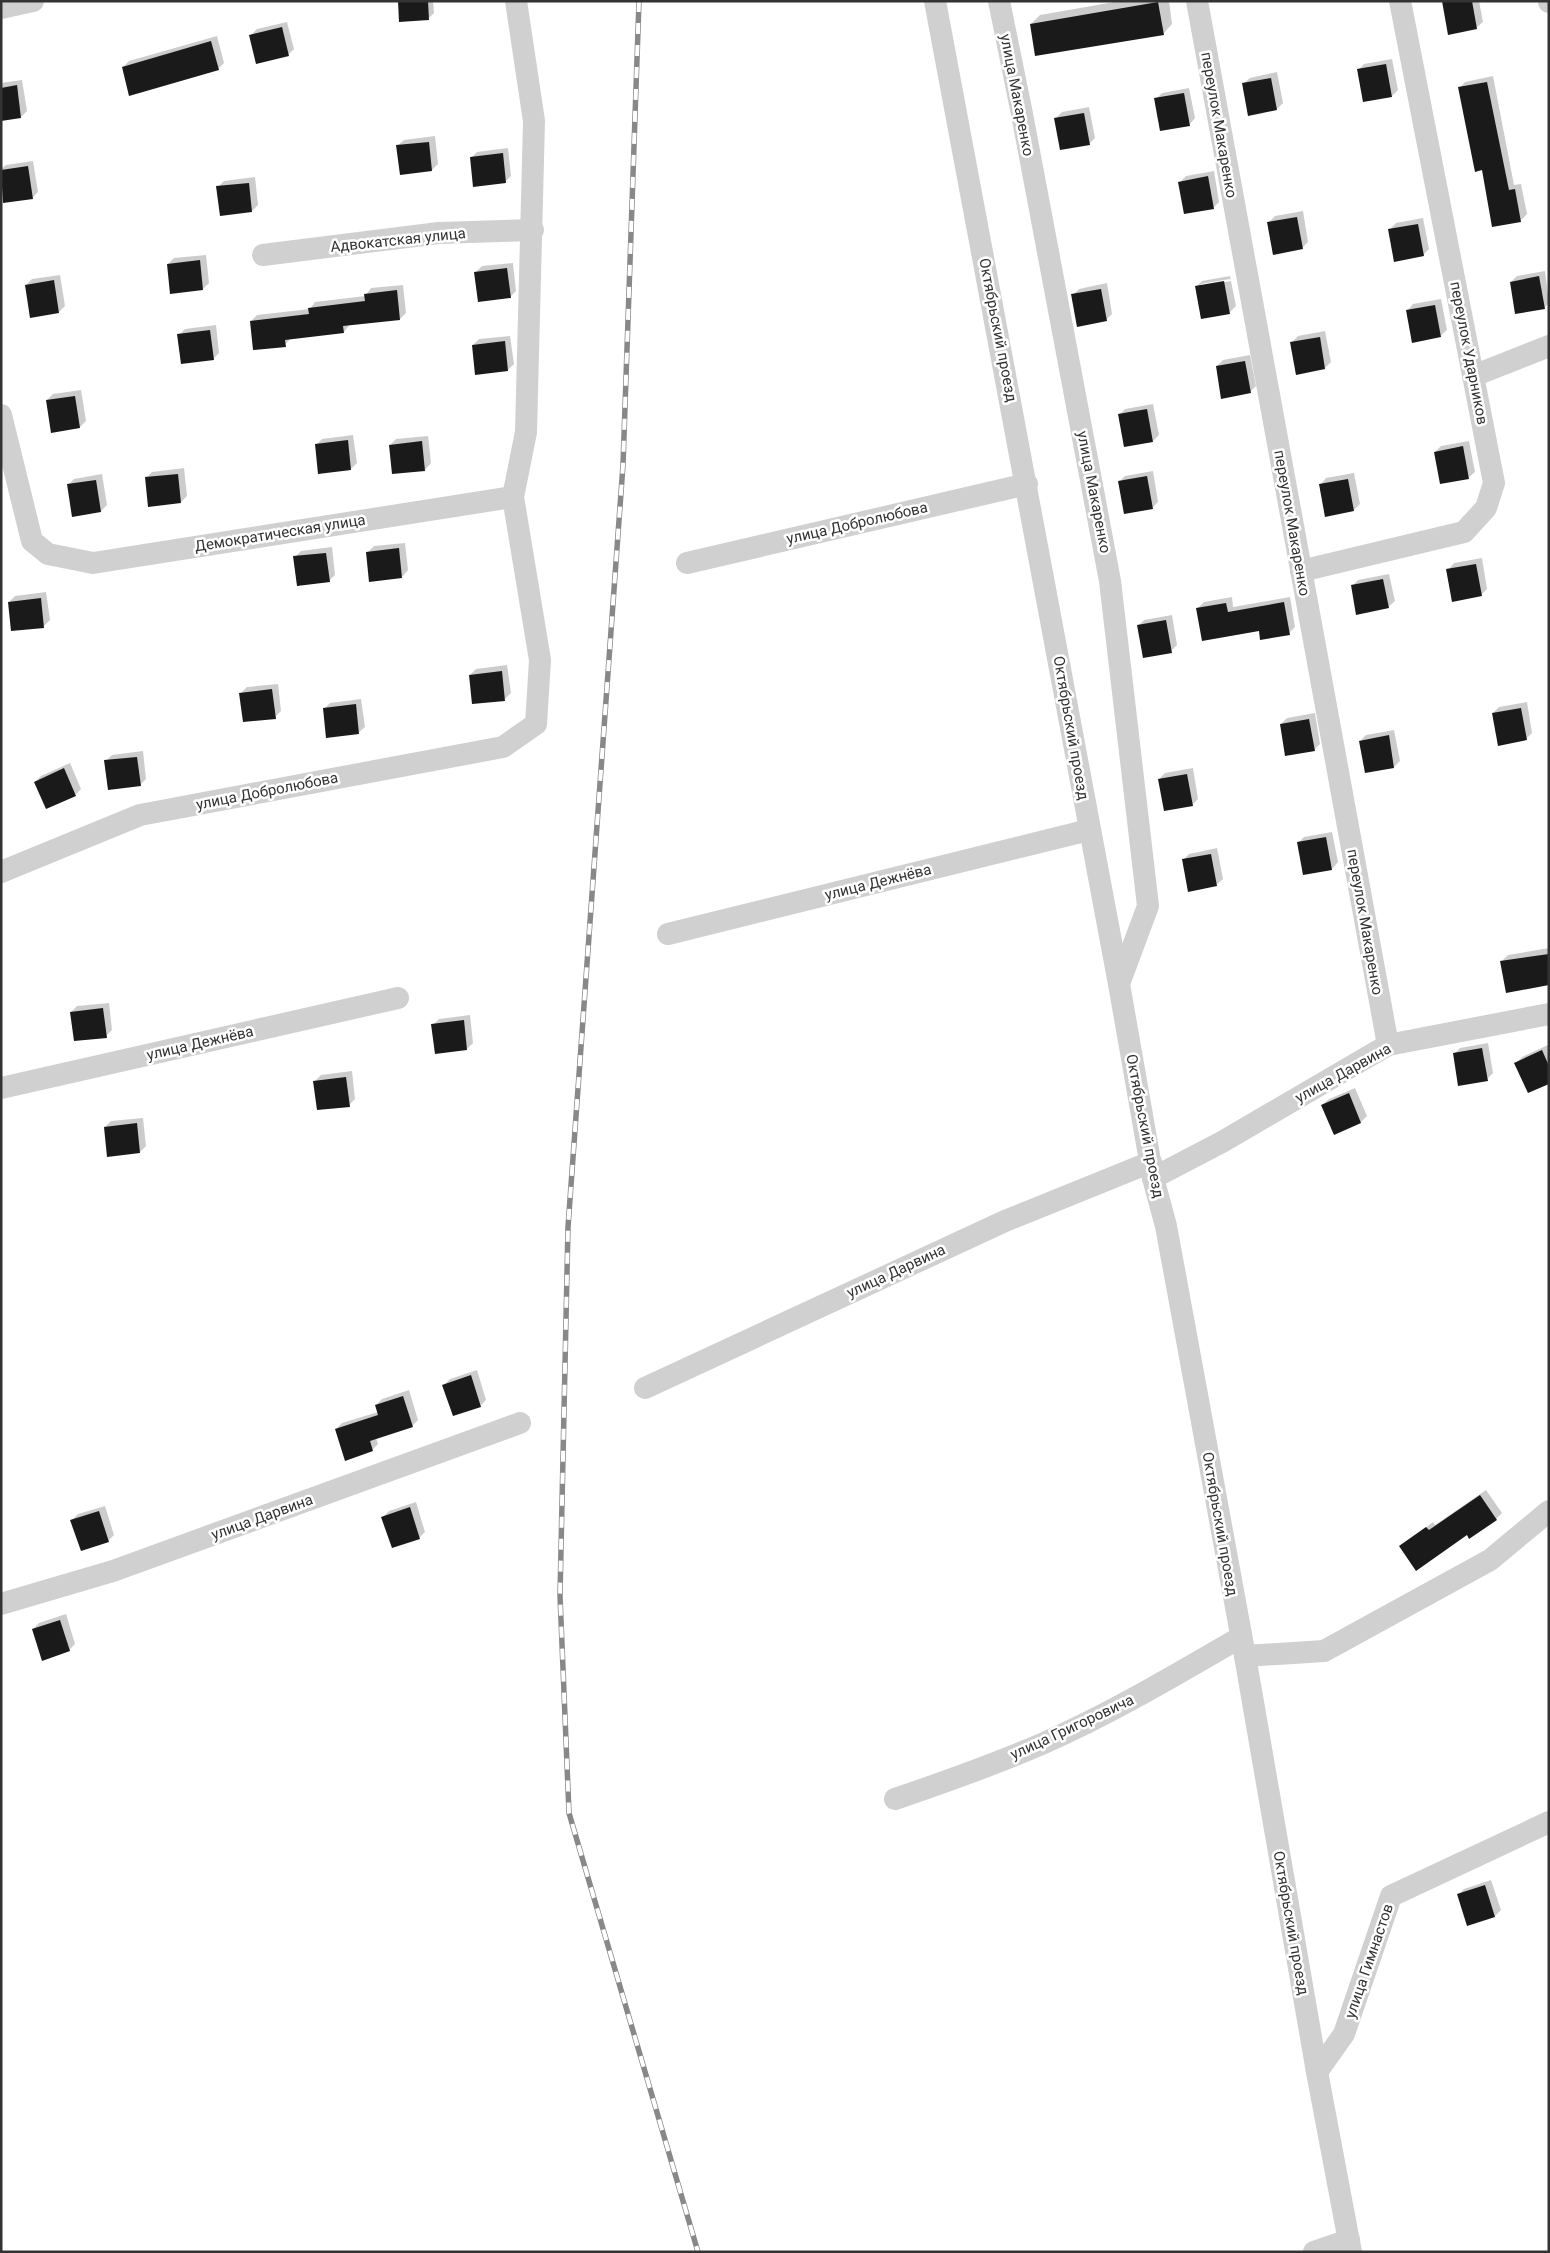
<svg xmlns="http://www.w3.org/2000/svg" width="1550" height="2253" font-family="Roboto,sans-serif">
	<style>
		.shadow { fill: #0003; fill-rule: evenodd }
		.building { fill: #1a1a1a }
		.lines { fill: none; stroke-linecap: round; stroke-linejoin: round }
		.street { stroke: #d0d0d0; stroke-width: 22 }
		.rail-casing { stroke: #888; stroke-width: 5.5 }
		.rail { stroke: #fff; stroke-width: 4; stroke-dasharray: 11; stroke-linecap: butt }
		.labels { text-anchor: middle; stroke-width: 5; stroke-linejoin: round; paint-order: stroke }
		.street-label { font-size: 15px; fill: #333; stroke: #fff }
	</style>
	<rect width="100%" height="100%" fill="#fff"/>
	<g class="shadow">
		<path d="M 399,1 L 433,1 L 434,13 L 428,19 Z"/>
		<path d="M 1120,1 L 1169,1 L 1172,24 L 1163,34 L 1031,24 L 1040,15 Z"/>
		<path d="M 1445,1 L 1479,1 L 1483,22 L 1476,28 Z"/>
		<path d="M 287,22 L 294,49 L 288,55 L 251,35 L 257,29 Z"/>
		<path d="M 217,36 L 224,63 L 218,69 L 123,67 L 129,61 Z"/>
		<path d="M 1392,59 L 1398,90 L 1392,96 L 1358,70 L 1364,64 Z"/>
		<path d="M 1277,72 L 1283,103 L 1277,109 L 1243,84 L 1250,78 Z"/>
		<path d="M 1493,76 L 1514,185 L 1521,184 L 1527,214 L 1520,221 L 1483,169 L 1459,88 L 1465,82 Z"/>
		<path d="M 22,80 L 27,111 L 21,117 L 1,120 L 1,83 Z"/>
		<path d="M 1189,88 L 1195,118 L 1189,125 L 1156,99 L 1162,93 Z"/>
		<path d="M 1089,107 L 1095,138 L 1089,144 L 1056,118 L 1062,112 Z"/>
		<path d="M 435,136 L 438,164 L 432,170 L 397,146 L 404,140 Z"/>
		<path d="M 508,148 L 511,176 L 505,182 L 471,158 L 477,152 Z"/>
		<path d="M 33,161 L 38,192 L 32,198 L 4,202 L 1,169 L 6,165 Z"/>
		<path d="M 1214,171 L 1219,202 L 1213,208 L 1180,182 L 1186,176 Z"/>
		<path d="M 255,177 L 258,205 L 252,211 L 218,187 L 224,181 Z"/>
		<path d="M 1303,211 L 1308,242 L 1302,248 L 1269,222 L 1275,216 Z"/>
		<path d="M 1423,218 L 1429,249 L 1423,255 L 1390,229 L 1396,223 Z"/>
		<path d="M 206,255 L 209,283 L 203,289 L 168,264 L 174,258 Z"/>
		<path d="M 513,263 L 516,291 L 510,297 L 476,272 L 482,266 Z"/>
		<path d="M 1545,271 L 1549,303 L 1544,308 L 1511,282 L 1517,276 Z"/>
		<path d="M 60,275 L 65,306 L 59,312 L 26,285 L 32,279 Z"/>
		<path d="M 1230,276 L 1236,306 L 1230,312 L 1196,287 L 1202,281 ZM 1230,279 L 1231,281 L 1201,286 L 1201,284 Z"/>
		<path d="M 1107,283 L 1112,314 L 1106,320 L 1073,295 L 1079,289 Z"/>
		<path d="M 403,285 L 406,313 L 400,319 L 350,324 L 344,332 L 291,338 L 285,345 L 251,321 L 257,315 L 310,309 L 315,302 L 365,296 L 371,288 Z"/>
		<path d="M 1441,299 L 1447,330 L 1440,336 L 1407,311 L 1413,304 Z"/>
		<path d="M 216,325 L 219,353 L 213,359 L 179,335 L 185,329 Z"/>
		<path d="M 1325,331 L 1331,362 L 1325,368 L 1292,342 L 1298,336 Z"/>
		<path d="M 510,336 L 514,364 L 508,370 L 473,345 L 479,339 Z"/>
		<path d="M 1250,355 L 1256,386 L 1250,392 L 1217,366 L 1223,360 Z"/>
		<path d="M 81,390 L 86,421 L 80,427 L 47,400 L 53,394 Z"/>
		<path d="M 1153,404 L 1159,435 L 1153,441 L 1119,415 L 1125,409 Z"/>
		<path d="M 353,435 L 357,463 L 351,469 L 316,445 L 322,439 Z"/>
		<path d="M 428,436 L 431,463 L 425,470 L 390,445 L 396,439 Z"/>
		<path d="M 1469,441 L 1475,472 L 1468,478 L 1435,452 L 1441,446 Z"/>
		<path d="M 184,468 L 187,496 L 181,502 L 146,478 L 152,472 Z"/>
		<path d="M 1153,471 L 1158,502 L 1152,508 L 1119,482 L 1125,476 Z"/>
		<path d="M 1354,473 L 1360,504 L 1354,510 L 1320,485 L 1326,478 Z"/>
		<path d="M 102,474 L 107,505 L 101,511 L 68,485 L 74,479 Z"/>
		<path d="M 405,543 L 408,570 L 402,577 L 371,580 L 368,552 L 374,546 Z"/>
		<path d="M 332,547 L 335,575 L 329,581 L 295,557 L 301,551 Z"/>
		<path d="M 1482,558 L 1487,589 L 1481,595 L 1448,570 L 1454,563 Z"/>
		<path d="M 1389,574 L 1395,601 L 1388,607 L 1352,586 L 1358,580 Z"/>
		<path d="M 46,592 L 50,620 L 44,626 L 9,602 L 15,596 Z"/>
		<path d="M 1232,597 L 1233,607 L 1290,597 L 1295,627 L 1289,633 L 1260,629 L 1198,608 L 1204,602 Z"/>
		<path d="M 1172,615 L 1177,645 L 1171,651 L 1138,626 L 1144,620 Z"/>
		<path d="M 507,665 L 511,693 L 505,699 L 470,675 L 476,669 Z"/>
		<path d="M 278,684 L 281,711 L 275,717 L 241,693 L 247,687 Z"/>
		<path d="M 361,699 L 365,727 L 358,733 L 324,709 L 330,703 Z"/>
		<path d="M 1527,702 L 1532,733 L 1526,739 L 1493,713 L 1499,707 Z"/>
		<path d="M 1315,713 L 1320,744 L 1314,750 L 1281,724 L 1287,718 Z"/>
		<path d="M 1394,730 L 1400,761 L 1394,767 L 1360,741 L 1366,735 Z"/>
		<path d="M 143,751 L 146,779 L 140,785 L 106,761 L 112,755 Z"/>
		<path d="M 70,763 L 81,789 L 75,795 L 35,782 L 41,776 Z"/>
		<path d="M 1193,768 L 1198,799 L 1192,805 L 1159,779 L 1165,773 Z"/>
		<path d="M 1332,832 L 1338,862 L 1332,869 L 1298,843 L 1304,837 Z"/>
		<path d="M 1217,848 L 1223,879 L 1216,885 L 1183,860 L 1189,854 Z"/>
		<path d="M 1549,948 L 1549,985 L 1502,961 L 1508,955 Z"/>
		<path d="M 109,1003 L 112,1030 L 106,1036 L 71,1012 L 77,1006 Z"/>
		<path d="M 470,1015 L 473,1043 L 467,1049 L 433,1025 L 439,1019 Z"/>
		<path d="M 1488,1043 L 1493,1073 L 1487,1079 L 1454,1054 L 1460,1048 Z"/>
		<path d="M 1548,1045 L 1549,1048 L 1549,1082 L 1516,1063 L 1522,1057 Z"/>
		<path d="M 352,1071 L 355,1099 L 349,1105 L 315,1081 L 321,1075 Z"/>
		<path d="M 1355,1088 L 1367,1116 L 1361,1122 L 1322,1105 L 1329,1099 Z"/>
		<path d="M 143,1118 L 146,1146 L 140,1152 L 105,1127 L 111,1121 Z"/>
		<path d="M 477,1370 L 486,1400 L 480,1406 L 444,1385 L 450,1379 Z"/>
		<path d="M 409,1390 L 418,1420 L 412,1426 L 376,1438 L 378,1444 L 372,1450 L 336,1429 L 342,1423 L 378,1412 L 376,1405 L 382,1399 Z"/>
		<path d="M 1486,1490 L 1502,1513 L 1496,1519 L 1468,1534 L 1401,1546 L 1433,1522 L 1435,1525 Z"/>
		<path d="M 416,1502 L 425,1532 L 419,1538 L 383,1517 L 389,1511 Z"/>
		<path d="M 105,1506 L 114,1535 L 108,1541 L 72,1520 L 78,1514 Z"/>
		<path d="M 66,1614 L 75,1644 L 69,1650 L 33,1629 L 39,1623 Z"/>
		<path d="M 1491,1880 L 1501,1910 L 1495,1916 L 1468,1924 L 1458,1895 L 1464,1889 Z"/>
	</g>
	<g class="building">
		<path d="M 398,1 L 428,1 L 429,20 L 399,22 Z"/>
		<path d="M 1442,1 L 1472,1 L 1477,29 L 1448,35 Z"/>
		<path d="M 1158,2 L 1164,35 L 1035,56 L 1030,24 Z"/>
		<path d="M 282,27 L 289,56 L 256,64 L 249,35 Z"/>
		<path d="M 211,41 L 219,70 L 129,96 L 122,67 Z"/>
		<path d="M 1386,64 L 1392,97 L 1363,102 L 1357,69 Z"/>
		<path d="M 1271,78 L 1277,110 L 1248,116 L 1242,83 Z"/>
		<path d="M 1487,82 L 1509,190 L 1515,189 L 1521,222 L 1492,227 L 1482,170 L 1475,172 L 1458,87 Z"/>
		<path d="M 17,85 L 21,118 L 1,121 L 1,88 Z"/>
		<path d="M 1184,93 L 1190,126 L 1160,131 L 1154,98 Z"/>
		<path d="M 1084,113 L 1090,145 L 1060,150 L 1054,118 Z"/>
		<path d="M 429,142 L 432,171 L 400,175 L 396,145 Z"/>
		<path d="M 503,153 L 506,183 L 473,187 L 470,157 Z"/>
		<path d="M 28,166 L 33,199 L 3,203 L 1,170 Z"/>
		<path d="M 1208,176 L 1214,209 L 1184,214 L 1178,182 Z"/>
		<path d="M 249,183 L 252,212 L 220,216 L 216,186 Z"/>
		<path d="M 1297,217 L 1303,249 L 1273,255 L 1267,222 Z"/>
		<path d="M 1418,224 L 1424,256 L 1394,262 L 1388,229 Z"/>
		<path d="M 200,260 L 203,290 L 170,294 L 167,264 Z"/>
		<path d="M 507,268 L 511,298 L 478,302 L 474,272 Z"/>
		<path d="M 1539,276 L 1545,309 L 1515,314 L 1510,282 Z"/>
		<path d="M 54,280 L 59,313 L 30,318 L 25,285 Z"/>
		<path d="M 1224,281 L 1230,314 L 1201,319 L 1195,286 Z"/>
		<path d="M 1101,289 L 1107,321 L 1077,327 L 1071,294 Z"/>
		<path d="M 397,290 L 400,320 L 343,326 L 344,333 L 285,340 L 286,347 L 253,350 L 250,321 L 309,314 L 308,308 L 365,301 L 364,294 Z"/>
		<path d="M 1435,305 L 1441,337 L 1412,343 L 1406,310 Z"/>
		<path d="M 210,330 L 214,360 L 181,364 L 177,334 Z"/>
		<path d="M 1320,337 L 1325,369 L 1296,375 L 1290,342 Z"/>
		<path d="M 505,341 L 508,371 L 475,375 L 472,345 Z"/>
		<path d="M 1245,361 L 1251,393 L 1221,399 L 1216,366 Z"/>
		<path d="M 75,396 L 80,428 L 51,433 L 46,400 Z"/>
		<path d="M 1147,409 L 1153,442 L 1124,447 L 1118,414 Z"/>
		<path d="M 348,440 L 351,470 L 318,474 L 315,444 Z"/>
		<path d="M 422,441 L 425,471 L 392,474 L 389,445 Z"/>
		<path d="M 1463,446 L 1469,479 L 1440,484 L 1434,452 Z"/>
		<path d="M 178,474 L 181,503 L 148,507 L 145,477 Z"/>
		<path d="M 1147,476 L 1153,509 L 1124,514 L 1118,481 Z"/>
		<path d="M 1348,479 L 1354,511 L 1325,517 L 1319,484 Z"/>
		<path d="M 96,480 L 101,512 L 72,517 L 67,484 Z"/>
		<path d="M 399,548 L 402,578 L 369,582 L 366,552 Z"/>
		<path d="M 326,553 L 330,582 L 297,586 L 293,556 Z"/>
		<path d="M 1476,564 L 1482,596 L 1452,602 L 1446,569 Z"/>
		<path d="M 1383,579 L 1389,608 L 1356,615 L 1351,585 Z"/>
		<path d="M 41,598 L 44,628 L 11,631 L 8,602 Z"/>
		<path d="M 1284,602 L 1290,635 L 1260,640 L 1259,631 L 1202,641 L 1196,608 L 1226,603 L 1228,612 Z"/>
		<path d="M 1166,620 L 1172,653 L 1143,658 L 1137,625 Z"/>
		<path d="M 502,671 L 505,701 L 472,704 L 469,675 Z"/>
		<path d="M 272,689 L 276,719 L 243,722 L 239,693 Z"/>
		<path d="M 356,704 L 359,734 L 326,738 L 323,708 Z"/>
		<path d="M 1521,708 L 1527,740 L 1498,746 L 1492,713 Z"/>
		<path d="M 1309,719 L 1315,751 L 1285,756 L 1280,724 Z"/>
		<path d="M 1389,735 L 1394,768 L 1365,773 L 1359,741 Z"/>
		<path d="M 137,757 L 141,786 L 108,790 L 104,760 Z"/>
		<path d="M 64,768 L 76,796 L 46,809 L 34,782 Z"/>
		<path d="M 1187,774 L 1193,806 L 1164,811 L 1158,779 Z"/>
		<path d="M 1326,837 L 1332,870 L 1303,875 L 1297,842 Z"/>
		<path d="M 1211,854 L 1217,886 L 1188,892 L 1182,859 Z"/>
		<path d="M 1549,954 L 1549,985 L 1506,993 L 1500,961 Z"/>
		<path d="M 103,1008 L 107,1038 L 74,1041 L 70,1012 Z"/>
		<path d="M 464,1020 L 467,1050 L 435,1054 L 431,1024 Z"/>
		<path d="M 1482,1048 L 1488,1081 L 1458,1086 L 1453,1053 Z"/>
		<path d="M 1542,1050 L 1549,1066 L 1549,1084 L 1528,1093 L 1514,1063 Z"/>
		<path d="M 346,1077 L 350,1107 L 317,1110 L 313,1081 Z"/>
		<path d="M 1349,1093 L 1361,1123 L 1334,1135 L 1321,1105 Z"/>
		<path d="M 137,1123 L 140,1153 L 107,1157 L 104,1127 Z"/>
		<path d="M 471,1375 L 481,1407 L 453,1416 L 442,1385 Z"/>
		<path d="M 403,1396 L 413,1427 L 370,1441 L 373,1451 L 345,1461 L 335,1429 L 378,1415 L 375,1405 Z"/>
		<path d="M 1480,1495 L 1497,1520 L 1469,1539 L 1467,1535 L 1416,1571 L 1399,1546 L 1426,1527 L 1429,1530 Z"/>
		<path d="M 410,1507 L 420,1539 L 392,1548 L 381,1517 Z"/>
		<path d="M 99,1511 L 109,1542 L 81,1551 L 70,1520 Z"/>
		<path d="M 60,1620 L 70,1651 L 42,1661 L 32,1629 Z"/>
		<path d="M 1485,1885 L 1495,1917 L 1467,1926 L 1457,1894 Z"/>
	</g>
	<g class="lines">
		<g class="street">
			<path d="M 935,1 L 1119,984 L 1153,1178 L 1166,1226 L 1245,1656 L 1317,2072 L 1351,2252"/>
			<path d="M 999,1 L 1022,114 L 1110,581 L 1148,906 L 1119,984"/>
			<path d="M 1197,1 L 1388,1045"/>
			<path d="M 1549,1 L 1549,2"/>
			<path d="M 1,8 L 33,1"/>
			<path d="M 263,255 L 439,233 L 533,230"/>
			<path d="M 1473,376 L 1549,346"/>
			<path d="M 1,415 L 32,541 L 48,554 L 93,563 L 513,497"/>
			<path d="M 687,563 L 1027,484"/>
			<path d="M 1301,571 L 1464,532 L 1486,508 L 1494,483 L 1400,1"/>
			<path d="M 1,872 L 140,815 L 503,747 L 536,724 L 540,660 L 513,497 L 526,432 L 534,121 L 516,1"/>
			<path d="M 668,934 L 1089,830"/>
			<path d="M 1,1088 L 398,998"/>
			<path d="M 1153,1178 L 1222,1142 L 1388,1045 L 1549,1014"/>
			<path d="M 645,1388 L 1005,1221 L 1151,1162"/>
			<path d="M 1,1604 L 113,1571 L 520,1423"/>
			<path d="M 1245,1656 L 1324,1651 L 1490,1560 L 1549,1511"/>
			<path d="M 895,1799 C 945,1782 996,1764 1044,1743 C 1112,1713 1177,1674 1241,1637"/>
			<path d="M 1317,2072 L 1344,2034 L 1391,1896 L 1549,1822"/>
			<path d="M 1314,2252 L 1349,2240"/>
		</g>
		<g class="rail-casing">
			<path id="rail" d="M 639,1 L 623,465 L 568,1227 L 560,1596 L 569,1813 L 698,2252"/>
		</g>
		<use href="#rail" class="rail"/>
	</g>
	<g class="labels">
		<g class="street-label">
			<text transform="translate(1017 95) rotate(79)" y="5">улица Макаренко</text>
			<text transform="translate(1219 125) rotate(80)" y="5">переулок Макаренко</text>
			<text transform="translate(398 240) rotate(-6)" y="5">Адвокатская улица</text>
			<text transform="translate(998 330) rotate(79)" y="5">Октябрьский проезд</text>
			<text transform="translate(1469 353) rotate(79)" y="5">переулок Ударников</text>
			<text transform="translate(1094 492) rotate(79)" y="5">улица Макаренко</text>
			<text transform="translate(857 523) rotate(-13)" y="5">улица Добролюбова</text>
			<text transform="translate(1292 523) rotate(80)" y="5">переулок Макаренко</text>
			<text transform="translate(280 533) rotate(-9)" y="5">Демократическая улица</text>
			<text transform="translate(1071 728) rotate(80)" y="5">Октябрьский проезд</text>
			<text transform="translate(267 791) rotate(-11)" y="5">улица Добролюбова</text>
			<text transform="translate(878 882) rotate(-14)" y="5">улица Дежнёва</text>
			<text transform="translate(1365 922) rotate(80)" y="5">переулок Макаренко</text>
			<text transform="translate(200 1043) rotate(-13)" y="5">улица Дежнёва</text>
			<text transform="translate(1343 1073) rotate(-29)" y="5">улица Дарвина</text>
			<text transform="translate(1145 1126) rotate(79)" y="5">Октябрьский проезд</text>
			<text transform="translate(896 1271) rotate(-25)" y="5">улица Дарвина</text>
			<text transform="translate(262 1517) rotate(-20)" y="5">улица Дарвина</text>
			<text transform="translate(1220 1524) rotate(80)" y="5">Октябрьский проезд</text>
			<text transform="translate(1072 1727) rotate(-25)" y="5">улица Григоровича</text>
			<text transform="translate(1291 1923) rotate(80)" y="5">Октябрьский проезд</text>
			<text transform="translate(1369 1961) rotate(-71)" y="5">улица Гимнастов</text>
		</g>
	</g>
	<rect width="1550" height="2253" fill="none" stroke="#333333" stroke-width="5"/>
</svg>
